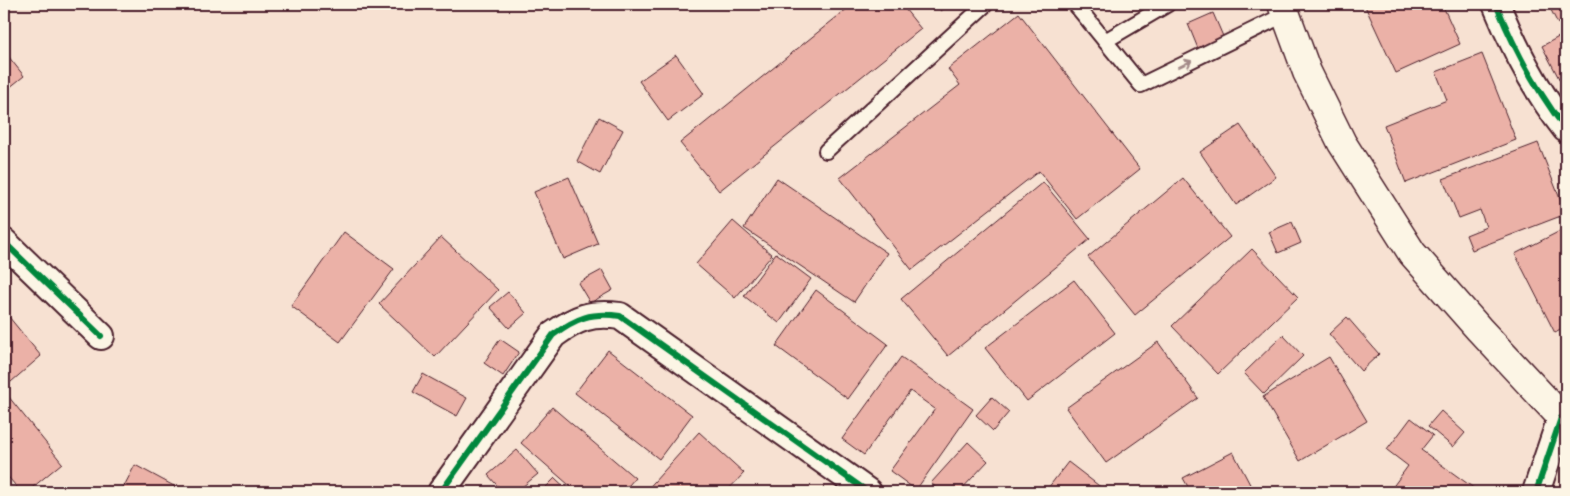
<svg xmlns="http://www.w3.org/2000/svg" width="1570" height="496" font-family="Caveat,sans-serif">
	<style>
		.building { fill: #ebb1a7; stroke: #4a1f2b }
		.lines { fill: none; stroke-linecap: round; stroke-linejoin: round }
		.service-casing { stroke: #4a1f2b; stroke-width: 18 }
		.minor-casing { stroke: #4a1f2b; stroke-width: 30 }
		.secondary-casing { stroke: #4a1f2b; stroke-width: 31 }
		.service { stroke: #fcf5e5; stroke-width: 14 }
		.minor { stroke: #fcf5e5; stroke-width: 26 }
		.secondary { stroke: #fcf5e5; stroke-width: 28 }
		.cycleway-casing { stroke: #fcf5e5; stroke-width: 9 }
		.cycleway { stroke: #00873e; stroke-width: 6 }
		.oneway { stroke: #a38a88 }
	</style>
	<rect width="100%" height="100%" fill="#f7e1d2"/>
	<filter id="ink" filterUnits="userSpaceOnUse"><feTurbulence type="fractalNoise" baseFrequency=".02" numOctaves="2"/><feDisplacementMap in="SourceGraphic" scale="10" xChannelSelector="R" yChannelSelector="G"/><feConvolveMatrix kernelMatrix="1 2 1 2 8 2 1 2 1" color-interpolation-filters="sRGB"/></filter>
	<g filter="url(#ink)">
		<g class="building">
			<path d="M 853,4 L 901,4 L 921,29 L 719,191 L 680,143 Z"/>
			<path d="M 936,4 L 950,4 L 941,11 Z"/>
			<path d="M 1364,4 L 1442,4 L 1460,44 L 1396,73 Z"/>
			<path d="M 1548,4 L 1566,4 L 1566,20 L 1558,24 Z"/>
			<path d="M 1019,13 L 1140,169 L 1077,219 L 1039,171 L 912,270 L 840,178 L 960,85 L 948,69 Z"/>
			<path d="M 1213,13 L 1225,41 L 1199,51 L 1188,24 Z"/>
			<path d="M 1566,33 L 1566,87 L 1564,88 L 1542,46 Z"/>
			<path d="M 4,51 L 24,76 L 4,92 Z"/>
			<path d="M 1482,54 L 1516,140 L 1406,183 L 1384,125 L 1447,100 L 1436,72 Z"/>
			<path d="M 676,55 L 704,94 L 668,121 L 639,81 Z"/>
			<path d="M 599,117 L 623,130 L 600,174 L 577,161 Z"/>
			<path d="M 1240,125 L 1276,177 L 1236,205 L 1200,152 Z"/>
			<path d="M 1538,143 L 1566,214 L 1472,250 L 1466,235 L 1486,227 L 1480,210 L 1459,218 L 1443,179 Z"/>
			<path d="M 569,177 L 598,244 L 563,259 L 534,192 Z"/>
			<path d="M 777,178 L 887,253 L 854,302 L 744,228 Z"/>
			<path d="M 1183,178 L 1230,237 L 1135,315 L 1088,257 Z"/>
			<path d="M 1043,182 L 1090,239 L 948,356 L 901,299 Z"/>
			<path d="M 733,221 L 772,255 L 735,298 L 696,264 Z"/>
			<path d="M 1292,222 L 1301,243 L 1278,253 L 1269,232 Z"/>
			<path d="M 1566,228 L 1566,327 L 1555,333 L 1515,254 Z"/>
			<path d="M 344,232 L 394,269 L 340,342 L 291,306 Z"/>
			<path d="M 441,237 L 498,290 L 435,357 L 379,304 Z"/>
			<path d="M 1252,249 L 1298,297 L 1218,374 L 1172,326 Z"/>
			<path d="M 776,253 L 811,279 L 779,323 L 744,296 Z"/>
			<path d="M 602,270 L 613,290 L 590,303 L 578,283 Z"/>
			<path d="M 1074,280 L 1115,333 L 1027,401 L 985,348 Z"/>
			<path d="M 816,290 L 888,344 L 848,399 L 776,346 Z"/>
			<path d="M 508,292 L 526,313 L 509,328 L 490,307 Z"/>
			<path d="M 9,317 L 41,356 L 4,388 L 4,322 Z"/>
			<path d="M 1347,317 L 1379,354 L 1361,371 L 1329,334 Z"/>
			<path d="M 1283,335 L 1303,356 L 1264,394 L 1244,373 Z"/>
			<path d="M 500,339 L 519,352 L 503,376 L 484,363 Z"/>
			<path d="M 1158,342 L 1198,398 L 1106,463 L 1066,408 Z"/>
			<path d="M 608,350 L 692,415 L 659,459 L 575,393 Z"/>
			<path d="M 901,357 L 973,409 L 916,490 L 890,471 L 935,409 L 910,391 L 864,455 L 842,439 Z"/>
			<path d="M 1329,357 L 1367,421 L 1300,461 L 1263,397 Z"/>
			<path d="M 423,374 L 467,398 L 457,416 L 413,392 Z"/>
			<path d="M 4,391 L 62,463 L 27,492 L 21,492 L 4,472 Z"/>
			<path d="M 992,397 L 1009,412 L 993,431 L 976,415 Z"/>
			<path d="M 552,407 L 635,478 L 623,492 L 577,492 L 521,443 Z"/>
			<path d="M 1441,411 L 1465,433 L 1453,447 L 1428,426 Z"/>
			<path d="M 1411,418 L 1433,435 L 1421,450 L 1475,489 L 1473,492 L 1389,492 L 1408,466 L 1387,450 Z"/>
			<path d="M 699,432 L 744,473 L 726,492 L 645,492 Z"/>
			<path d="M 968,442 L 988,461 L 959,492 L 941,492 L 931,483 Z"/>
			<path d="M 517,450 L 538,474 L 516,492 L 503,492 L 488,475 Z"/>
			<path d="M 1233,452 L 1254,492 L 1191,492 L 1183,478 Z"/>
			<path d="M 1068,462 L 1107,492 L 1045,492 Z"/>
			<path d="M 135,465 L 185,492 L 121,492 Z"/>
			<path d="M 555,478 L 570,492 L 541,492 Z"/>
		</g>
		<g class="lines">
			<g class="service-casing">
				<g id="service">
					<path d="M 1075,4 L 1141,85 L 1286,14"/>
					<path d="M 1105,41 L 1168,4"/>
					<path d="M 826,151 L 986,4"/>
				</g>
			</g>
			<g class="minor-casing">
				<g id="minor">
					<path d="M 1496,4 C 1514,48 1537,92 1566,129"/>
					<path d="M 4,242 L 101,336"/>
					<path d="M 441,492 L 553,335 C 576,318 591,312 620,316 L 868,492"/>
					<path d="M 1536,492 L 1561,418"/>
				</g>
			</g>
			<g class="secondary-casing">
				<path id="secondary" d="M 1282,4 L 1307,72 L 1342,143 L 1412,253 L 1479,329 L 1566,422"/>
			</g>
			<use href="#service" class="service"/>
			<use href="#minor" class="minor"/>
			<use href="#secondary" class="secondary"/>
			<g class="cycleway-casing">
				<g id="cycleway">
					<path d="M 1496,4 C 1514,48 1537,92 1566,129"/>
					<path d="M 4,242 L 101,336"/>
					<path d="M 441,492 L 553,335 C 576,318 591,312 620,316 L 868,492"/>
					<path d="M 1536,492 L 1561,418"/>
				</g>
			</g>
			<use href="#cycleway" class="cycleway"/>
		</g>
		<defs><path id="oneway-shaft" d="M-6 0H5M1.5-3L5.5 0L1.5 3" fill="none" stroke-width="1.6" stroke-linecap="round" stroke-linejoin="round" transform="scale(1.25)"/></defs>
		<use class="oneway" href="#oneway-shaft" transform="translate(1185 64) rotate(-26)"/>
	</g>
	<rect width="1570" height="496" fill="none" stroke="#fcf5e5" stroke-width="20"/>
	<rect x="10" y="10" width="1550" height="476" fill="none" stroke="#4a1f2b" stroke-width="2" filter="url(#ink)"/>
</svg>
